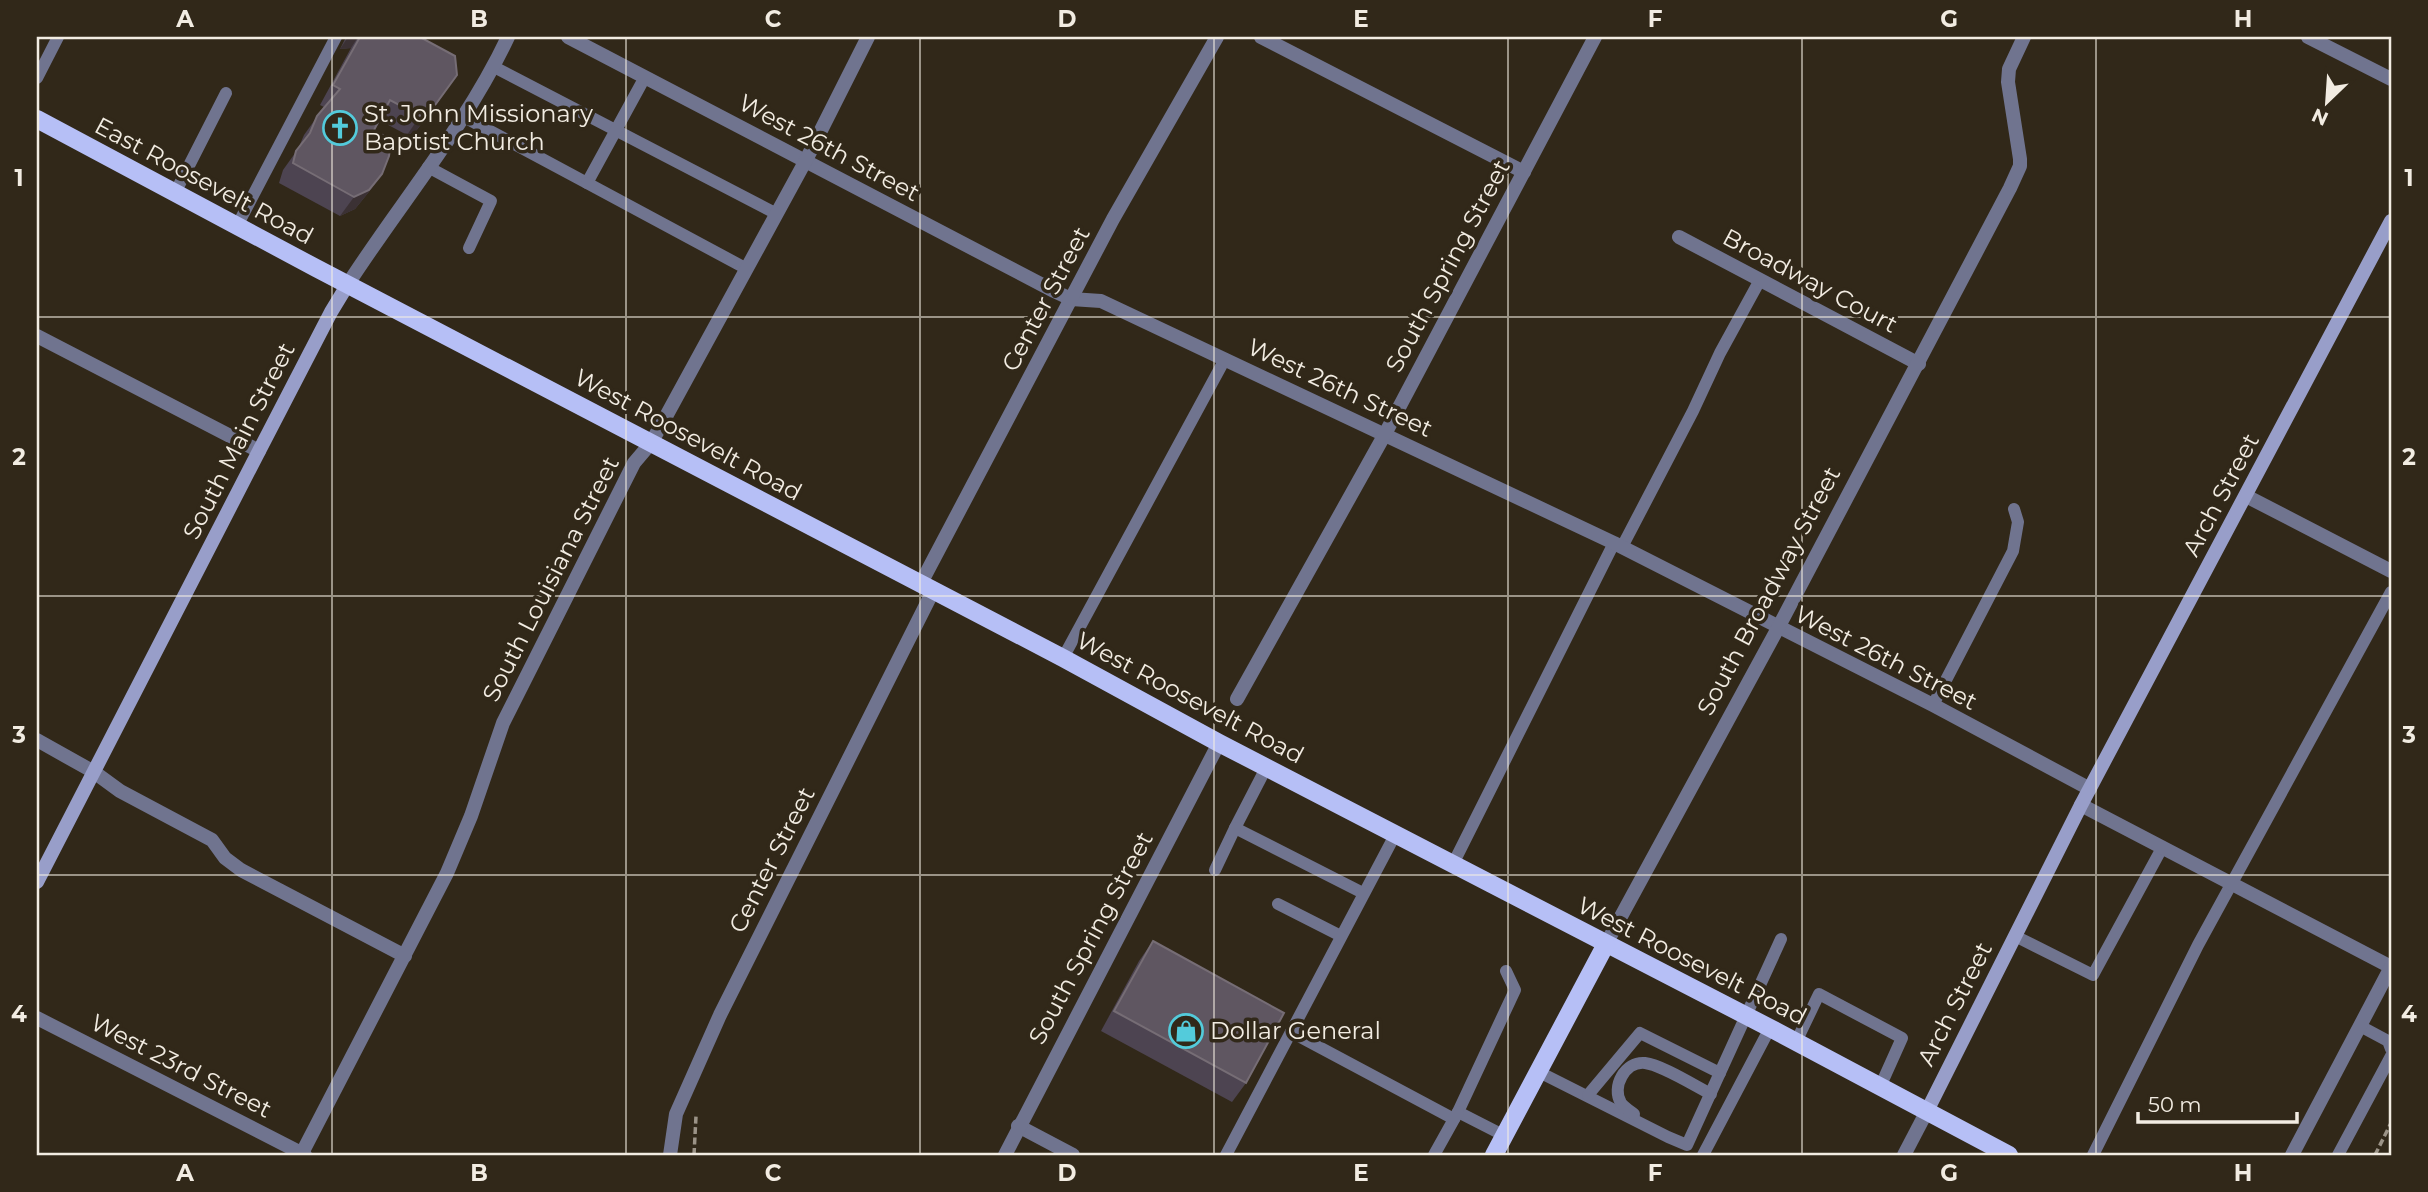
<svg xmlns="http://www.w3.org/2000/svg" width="2428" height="1192" font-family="Montserrat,sans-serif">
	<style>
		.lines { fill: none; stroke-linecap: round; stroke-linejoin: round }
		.path { stroke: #9b9387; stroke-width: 3.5; stroke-dasharray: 7 3.5; stroke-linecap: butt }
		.service { stroke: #70748f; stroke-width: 12 }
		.minor { stroke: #70748f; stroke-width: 14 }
		.tertiary { stroke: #70748f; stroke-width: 14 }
		.secondary { stroke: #989ec9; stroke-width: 14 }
		.primary { stroke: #b6bff6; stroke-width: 18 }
		.wall { fill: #4d4451 }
		.shaded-wall { fill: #3b3134 }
		.building { fill: #5f5661; stroke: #766d75; stroke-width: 2 }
		.grid { fill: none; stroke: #f2ece2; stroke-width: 2; stroke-opacity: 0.55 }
		.labels { text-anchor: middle; stroke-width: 7; stroke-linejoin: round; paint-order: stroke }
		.poi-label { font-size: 24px; fill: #f2ece2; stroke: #312819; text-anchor: start }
		.street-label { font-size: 24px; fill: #f2ece2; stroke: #312819 }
		.neatline { fill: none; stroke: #f2ece2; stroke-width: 2.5 }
		.grid-label { font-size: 23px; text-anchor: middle; font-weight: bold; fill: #f2ece2 }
	</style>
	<rect width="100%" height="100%" fill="#312819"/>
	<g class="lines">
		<g class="path">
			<path d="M 694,1155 L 696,1116"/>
			<path d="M 2375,1155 L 2391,1123"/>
		</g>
		<g class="service">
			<path d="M 494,67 L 777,214"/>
			<path d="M 37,78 L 58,37"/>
			<path d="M 464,117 L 587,183 L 645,77"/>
			<path d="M 428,167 L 491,201 L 469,248"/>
			<path d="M 587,183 L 747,269"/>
			<path d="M 175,193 L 226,93"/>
			<path d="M 237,226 L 336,37"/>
			<path d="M 1622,547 L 1693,411 L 1720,353 L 1760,280"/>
			<path d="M 1063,658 L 1225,359"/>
			<path d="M 1933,705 L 2013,551 L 2018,522 L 2014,509"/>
			<path d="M 1267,766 L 1235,828 L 1363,893"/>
			<path d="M 1453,864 L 1614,543"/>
			<path d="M 1215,870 L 1235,828"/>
			<path d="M 1278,904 L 1341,936"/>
			<path d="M 2015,936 L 2093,975 L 2162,848"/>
			<path d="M 2360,1026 L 2388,1041 L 2391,1049"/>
			<path d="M 1291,1032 L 1454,1119"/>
			<path d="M 1796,1042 L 1819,994 L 1902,1038 L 1880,1087"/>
			<path d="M 1539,1072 L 1668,1137 L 1687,1145 L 1781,939"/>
			<path d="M 1588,1095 L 1640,1033 L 1720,1073"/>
			<path d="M 1634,1114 C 1630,1111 1624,1107 1621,1103 C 1611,1087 1625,1061 1645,1063 C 1662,1065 1695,1086 1711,1094"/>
			<path d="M 1505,1136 L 1458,1112 L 1515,990 L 1506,971"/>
			<path d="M 1226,1155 L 1395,835"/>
			<path d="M 1434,1155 L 1458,1112"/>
			<path d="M 1703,1155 L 1770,1028"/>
			<path d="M 2093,1155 L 2198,945 L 2391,592"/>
			<path d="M 2338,1155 L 2391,1056"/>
		</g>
		<g class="minor">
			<path d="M 568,37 L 1054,291 L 1071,299 L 1101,301 L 1614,543 L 1933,705 L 2090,789"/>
			<path d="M 1261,37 L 1524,172"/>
			<path d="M 2308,37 L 2391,79"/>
			<path d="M 1679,237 L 1919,364"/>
			<path d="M 37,336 L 259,451"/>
			<path d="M 2246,496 L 2391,571"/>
			<path d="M 920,585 L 1113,219 L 1217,37"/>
			<path d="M 1237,699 L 1385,434 L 1595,37"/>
			<path d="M 37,740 L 94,772 L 120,791 L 212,840 L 225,858 L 241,870 L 405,956"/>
			<path d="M 2081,805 L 2391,967"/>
			<path d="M 1606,944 L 1778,628 L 2010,188 L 2020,166 L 2020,159 L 2008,82 L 2009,69 L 2024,37"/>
			<path d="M 37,1018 L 305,1155"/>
			<path d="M 1018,1126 L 1073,1155"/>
			<path d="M 301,1155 L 447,873 L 471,816 L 503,723 L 634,463 L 651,443 L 664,420 L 806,160 L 868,37"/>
			<path d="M 670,1155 L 676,1114 L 720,1015 L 933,591"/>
			<path d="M 1005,1155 L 1219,743"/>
			<path d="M 1904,1155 L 1927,1111"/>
			<path d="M 2292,1155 L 2391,967"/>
		</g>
		<path class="tertiary" d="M 348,284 C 401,202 466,126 508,37"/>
		<g class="secondary">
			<path d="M 37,882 L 259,451 L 331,312 L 348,284"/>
			<path d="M 1927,1111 L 2081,805 L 2391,221"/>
		</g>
		<g class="primary">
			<path d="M 37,119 L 316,268 L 1063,658 L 1219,743 L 1770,1028 L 2009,1155"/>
			<path d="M 1494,1155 L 1606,944"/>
		</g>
	</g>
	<g class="wall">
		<path d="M 346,37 L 439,37 L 424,39 L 444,94 L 416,131 L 407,135 L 379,120 L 374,130 L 382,174 L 368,193 L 355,209 L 340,216 L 279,183 L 283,170 L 298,149 L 304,135 L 324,107 L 320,105 L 351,48 L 340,49 Z"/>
		<path d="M 1153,941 L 1246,1083 L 1232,1102 L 1101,1031 L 1139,961 Z"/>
	</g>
	<g class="shaded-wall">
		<path d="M 348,37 L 358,37 L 351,48 L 340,49 Z"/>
		<path d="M 388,37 L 439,37 L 384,44 Z"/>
		<path d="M 457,75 L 416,131 L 407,135 L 420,116 Z"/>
		<path d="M 382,174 L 368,193 L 355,209 L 340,216 L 354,197 Z"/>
	</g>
	<g class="building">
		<path d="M 360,37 L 420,37 L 455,56 L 457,75 L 430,112 L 420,116 L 390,100 L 374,130 L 391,140 L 389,156 L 382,174 L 369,190 L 354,197 L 293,163 L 296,151 L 310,133 L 317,116 L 340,89 L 333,85 Z"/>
		<path d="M 1153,941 L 1284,1013 L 1246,1083 L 1114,1011 Z"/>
	</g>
	<path class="grid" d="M 332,37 L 332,1155M 626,37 L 626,1155M 920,37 L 920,1155M 1214,37 L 1214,1155M 1508,37 L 1508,1155M 1802,37 L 1802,1155M 2096,37 L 2096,1155M 37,317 L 2391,317M 37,596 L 2391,596M 37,875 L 2391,875"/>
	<defs>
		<g id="church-ring" transform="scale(1.75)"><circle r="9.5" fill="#312819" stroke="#53cbdb" stroke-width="1.5"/><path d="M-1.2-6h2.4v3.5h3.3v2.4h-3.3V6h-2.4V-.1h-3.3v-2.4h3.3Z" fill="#53cbdb"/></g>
		<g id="shop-ring" transform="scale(1.75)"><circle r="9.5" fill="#312819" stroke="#53cbdb" stroke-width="1.5"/><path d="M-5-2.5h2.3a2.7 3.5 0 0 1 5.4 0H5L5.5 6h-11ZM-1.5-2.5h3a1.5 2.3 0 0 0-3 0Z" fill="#53cbdb"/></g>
	</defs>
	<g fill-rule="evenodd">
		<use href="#church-ring" x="340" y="128"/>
		<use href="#shop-ring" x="1186" y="1031"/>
	</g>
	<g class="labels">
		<g class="poi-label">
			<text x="364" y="122">St. John Missionary<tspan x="364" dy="28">Baptist Church</tspan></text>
			<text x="1210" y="1039">Dollar General</text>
		</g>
		<g class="street-label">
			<text transform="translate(829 148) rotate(28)" y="8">West 26th Street</text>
			<text transform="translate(204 181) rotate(28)" y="8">East Roosevelt Road</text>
			<text transform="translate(1448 266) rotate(-62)" y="8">South Spring Street</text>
			<text transform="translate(1810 281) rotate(28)" y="8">Broadway Court</text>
			<text transform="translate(1046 299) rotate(-62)" y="8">Center Street</text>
			<text transform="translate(1340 388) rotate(25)" y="8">West 26th Street</text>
			<text transform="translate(688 435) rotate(28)" y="8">West Roosevelt Road</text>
			<text transform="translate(239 441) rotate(-63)" y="8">South Main Street</text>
			<text transform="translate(2221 495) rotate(-62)" y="8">Arch Street</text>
			<text transform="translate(551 579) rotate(-63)" y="8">South Louisiana Street</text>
			<text transform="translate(1769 591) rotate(-62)" y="8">South Broadway Street</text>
			<text transform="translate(1886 658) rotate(27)" y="8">West 26th Street</text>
			<text transform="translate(1190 698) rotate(28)" y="8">West Roosevelt Road</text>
			<text transform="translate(772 860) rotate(-63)" y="8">Center Street</text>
			<text transform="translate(1091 938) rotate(-62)" y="8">South Spring Street</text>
			<text transform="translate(1692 961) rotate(27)" y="8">West Roosevelt Road</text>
			<text transform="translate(1955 1004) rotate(-63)" y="8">Arch Street</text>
			<text transform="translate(181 1066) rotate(27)" y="8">West 23rd Street</text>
		</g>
	</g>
	<rect width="2428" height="1192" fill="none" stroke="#312819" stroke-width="77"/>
	<g transform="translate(2327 102) rotate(205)" stroke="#312819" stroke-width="5" paint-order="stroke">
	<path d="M0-5L12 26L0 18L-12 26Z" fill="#f2ece2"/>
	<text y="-10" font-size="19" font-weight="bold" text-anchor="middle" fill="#f2ece2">N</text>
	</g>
	<path d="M2138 1112v10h159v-10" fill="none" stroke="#f2ece2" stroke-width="3.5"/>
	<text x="2148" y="1112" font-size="21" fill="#f2ece2" stroke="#312819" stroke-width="5" paint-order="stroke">50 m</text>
	<rect x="38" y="38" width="2352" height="1116" class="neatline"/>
	<g class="grid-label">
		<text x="185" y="27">A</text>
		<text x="479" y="27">B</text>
		<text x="773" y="27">C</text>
		<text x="1067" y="27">D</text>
		<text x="1361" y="27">E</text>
		<text x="1655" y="27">F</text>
		<text x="1949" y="27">G</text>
		<text x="2243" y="27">H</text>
		<text x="19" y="186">1</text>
		<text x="2409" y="186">1</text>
		<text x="19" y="465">2</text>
		<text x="2409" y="465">2</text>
		<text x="19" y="743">3</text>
		<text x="2409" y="743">3</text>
		<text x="19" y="1022">4</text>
		<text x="2409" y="1022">4</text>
		<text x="185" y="1181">A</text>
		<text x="479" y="1181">B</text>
		<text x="773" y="1181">C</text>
		<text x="1067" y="1181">D</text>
		<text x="1361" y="1181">E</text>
		<text x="1655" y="1181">F</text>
		<text x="1949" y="1181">G</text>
		<text x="2243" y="1181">H</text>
	</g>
</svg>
